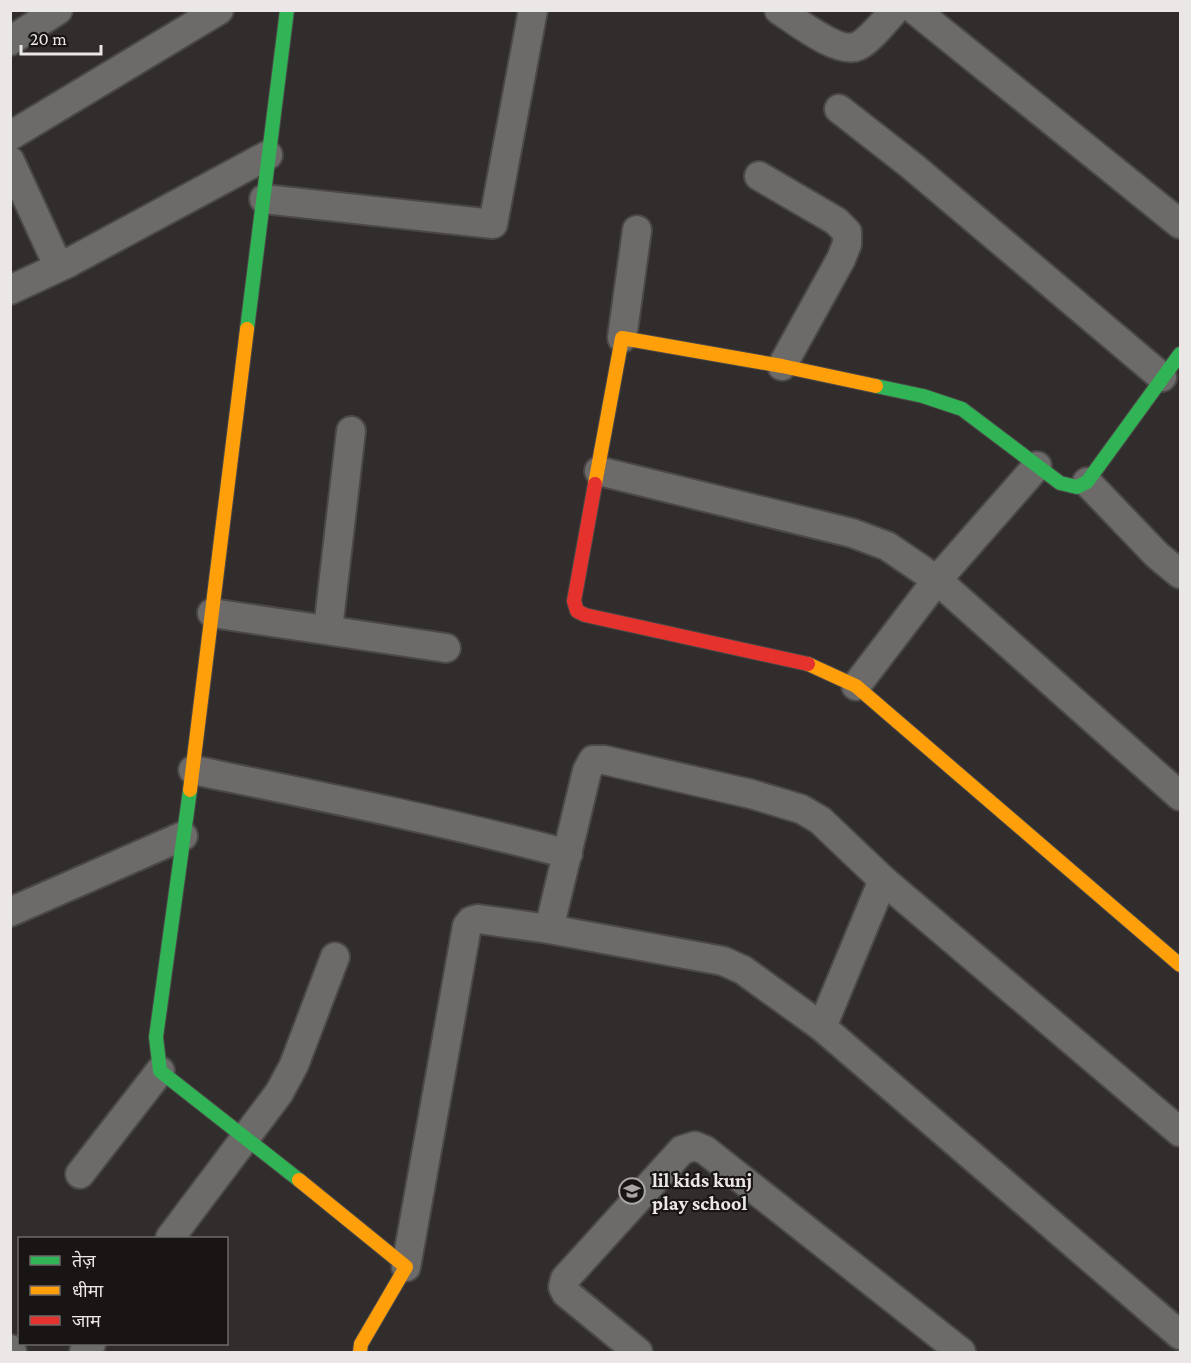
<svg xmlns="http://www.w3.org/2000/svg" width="1191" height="1363" font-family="'Crimson Pro','Noto Sans Devanagari',serif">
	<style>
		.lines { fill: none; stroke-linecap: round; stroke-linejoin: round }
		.street-casing { stroke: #4b4847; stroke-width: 32 }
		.fast-casing { stroke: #4b4847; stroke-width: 16 }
		.slow-casing { stroke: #4b4847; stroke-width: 16 }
		.jam-casing { stroke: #4b4847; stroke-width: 16 }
		.street { stroke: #6d6b6a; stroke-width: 28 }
		.fast { stroke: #30b455; stroke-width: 14 }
		.slow { stroke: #ff9f0a; stroke-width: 14 }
		.jam { stroke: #e5322d; stroke-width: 14 }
		.labels { text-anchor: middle; stroke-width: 4.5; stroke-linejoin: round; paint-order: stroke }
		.poi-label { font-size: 20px; font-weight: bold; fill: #ebe7e6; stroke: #181514; text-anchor: start }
	</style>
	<rect width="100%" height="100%" fill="#312d2c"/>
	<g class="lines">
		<g class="street-casing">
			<g id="street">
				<path d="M 779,10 C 796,21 839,55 858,46 C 869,41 886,20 895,10"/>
				<path d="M 915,10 L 1180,224"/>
				<path d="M 10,41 L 58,10"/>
				<path d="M 839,109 L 912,166 L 1162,377"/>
				<path d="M 10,136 L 219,10"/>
				<path d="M 10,161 L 55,259 L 62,264 L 68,263 L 268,155"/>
				<path d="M 759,176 L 836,221 L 847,232 L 847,244 L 841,259 L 782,366"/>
				<path d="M 264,199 L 493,224 L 533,10"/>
				<path d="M 10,290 L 68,263"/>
				<path d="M 622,338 L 637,230"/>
				<path d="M 599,471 L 852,533 L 887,546 L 937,580 L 1180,796"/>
				<path d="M 1087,482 L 1157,555 L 1180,574"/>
				<path d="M 212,613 L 446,648"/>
				<path d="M 328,629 L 351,431"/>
				<path d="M 856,686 L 937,580 L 1037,466"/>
				<path d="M 193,770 C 319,796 444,821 568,854"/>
				<path d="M 883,880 L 1180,1132"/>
				<path d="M 10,912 L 183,836"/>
				<path d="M 822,1027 L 883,880 L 820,820 L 801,809 L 751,794 L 604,760 L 593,760 L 587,771 L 549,929 L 723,961 L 743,970 L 822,1027 L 1180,1335"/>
				<path d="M 80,1174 L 160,1071"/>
				<path d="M 170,1238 L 279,1093 L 294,1065 L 335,957"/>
				<path d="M 406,1267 L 467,926 L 471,921 L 478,919 L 549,929"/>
				<path d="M 10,1349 L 12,1352"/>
				<path d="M 84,1352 L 91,1344"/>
				<path d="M 638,1352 L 566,1293 L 563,1287 L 565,1279 L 682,1150 L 695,1146 L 705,1150 L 961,1352"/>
			</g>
		</g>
		<g class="fast-casing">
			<g id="fast">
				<path d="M 247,329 L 287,10"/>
				<path d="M 876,386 L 923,396 L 962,409 L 1060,483 L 1077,487 L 1087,482 L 1180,354"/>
				<path d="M 190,790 L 156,1037 L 160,1071 L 299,1180"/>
			</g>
		</g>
		<g class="slow-casing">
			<g id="slow">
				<path d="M 595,484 L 622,338 L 782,366 L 876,386"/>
				<path d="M 808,664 L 856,686 L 1180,965"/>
				<path d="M 190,790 L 247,329"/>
				<path d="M 299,1180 L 406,1267 L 361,1344 L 360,1352"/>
			</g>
		</g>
		<g class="jam-casing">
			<path id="jam" d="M 595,484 L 574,601 L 577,611 L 585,615 L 808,664"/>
		</g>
		<use href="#street" class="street"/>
		<use href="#fast" class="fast"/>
		<use href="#slow" class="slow"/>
		<use href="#jam" class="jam"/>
	</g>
	<defs>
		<g id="university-ring" transform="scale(1.35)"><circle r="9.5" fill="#181514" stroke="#aaa6a5" stroke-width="1.5"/><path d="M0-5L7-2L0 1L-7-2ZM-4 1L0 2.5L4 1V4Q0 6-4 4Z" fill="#aaa6a5"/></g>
	</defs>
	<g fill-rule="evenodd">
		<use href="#university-ring" x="632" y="1191"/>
	</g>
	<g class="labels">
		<g class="poi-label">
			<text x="652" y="1187">lil kids kunj<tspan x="652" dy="23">play school</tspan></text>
		</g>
	</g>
	<rect width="1191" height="1363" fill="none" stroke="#ebe7e6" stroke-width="24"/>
	<rect x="18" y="1237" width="210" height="108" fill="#181514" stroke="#6c6968" stroke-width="1.5"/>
	<rect x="30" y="1256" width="30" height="9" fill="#30b455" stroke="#6c6968" stroke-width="1.5"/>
	<text x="72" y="1267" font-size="18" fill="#ebe7e6">तेज़</text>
	<rect x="30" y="1286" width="30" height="9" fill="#ff9f0a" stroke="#6c6968" stroke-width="1.5"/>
	<text x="72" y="1297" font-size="18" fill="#ebe7e6">धीमा</text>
	<rect x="30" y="1316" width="30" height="9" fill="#e5322d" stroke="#6c6968" stroke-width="1.5"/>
	<text x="72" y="1327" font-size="18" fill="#ebe7e6">जाम</text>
	<path d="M21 45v9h80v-9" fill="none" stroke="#ebe7e6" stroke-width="3"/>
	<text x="30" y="45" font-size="18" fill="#ebe7e6" stroke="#181514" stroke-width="4.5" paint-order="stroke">20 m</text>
</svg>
